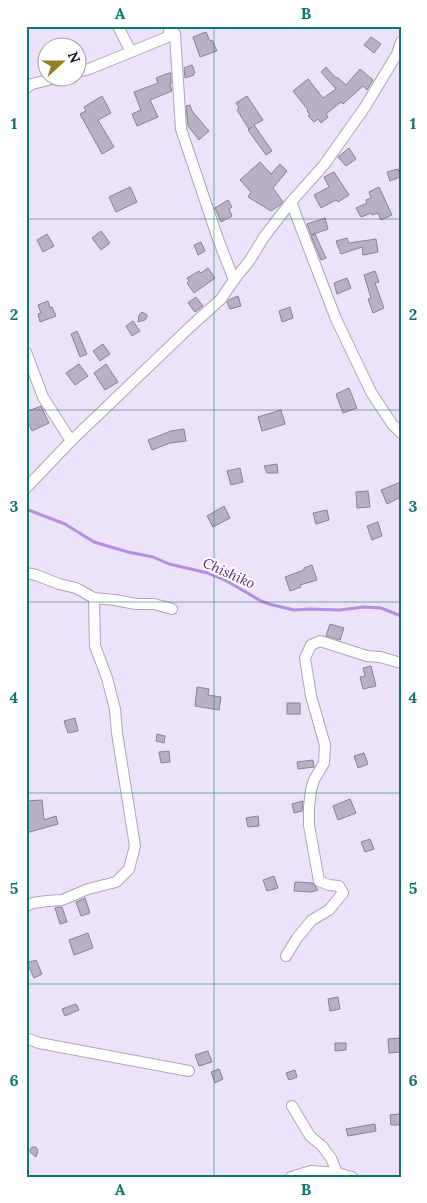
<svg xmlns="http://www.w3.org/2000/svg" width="427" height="1203" font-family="Lora,serif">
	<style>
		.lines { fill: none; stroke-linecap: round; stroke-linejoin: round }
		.stream { stroke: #b48edf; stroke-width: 3 }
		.building { fill: #b9b0c5; stroke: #898094 }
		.minor-casing { stroke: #aea5ba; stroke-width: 12 }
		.minor { stroke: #fff; stroke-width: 10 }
		.grid { fill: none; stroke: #0f766e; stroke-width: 1; stroke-opacity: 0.55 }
		.labels { text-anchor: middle; stroke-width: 4.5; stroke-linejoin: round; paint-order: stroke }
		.water-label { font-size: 14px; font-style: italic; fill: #5b2887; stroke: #fff }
		.neatline { fill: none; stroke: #0f766e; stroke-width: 2 }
		.grid-label { font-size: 16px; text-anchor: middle; font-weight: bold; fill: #0f766e }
	</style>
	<rect width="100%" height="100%" fill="#ece2f9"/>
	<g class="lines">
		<path class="stream" d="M 26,509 L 65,524 L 94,542 L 128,552 L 153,557 L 169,564 L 208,573 L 225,580 L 261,601 L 269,604 L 294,610 L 309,609 L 339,610 L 364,607 L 381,608 L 401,616"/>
	</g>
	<g class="building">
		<path d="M 206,32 L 210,41 L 212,40 L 217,51 L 200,57 L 193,37 Z"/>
		<path d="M 371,37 L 381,44 L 374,53 L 364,45 Z"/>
		<path d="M 192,65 L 195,73 L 193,74 L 194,75 L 185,78 L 184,68 Z"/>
		<path d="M 326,67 L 336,78 L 337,77 L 346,85 L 360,69 L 373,80 L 367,90 L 363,86 L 343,104 L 341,102 L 326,114 L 328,117 L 321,123 L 318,119 L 314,122 L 308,116 L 310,115 L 307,111 L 308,110 L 293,91 L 308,79 L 323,98 L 336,89 L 321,72 Z"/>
		<path d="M 169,73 L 171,73 L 171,84 L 170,84 L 172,91 L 150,100 L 158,117 L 137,126 L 132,114 L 141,110 L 134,92 L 158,83 L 156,78 Z"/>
		<path d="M 102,96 L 111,113 L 98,120 L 114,147 L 102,154 L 80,114 L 86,111 L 84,107 Z"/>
		<path d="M 247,96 L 263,120 L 254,125 L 272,151 L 266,155 L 248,130 L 252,127 L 249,129 L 237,110 L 239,108 L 236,103 Z"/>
		<path d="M 190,105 L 192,111 L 209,131 L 199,140 L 188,126 L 186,106 Z"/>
		<path d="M 349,148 L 356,159 L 346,166 L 338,157 Z"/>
		<path d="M 260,162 L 271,174 L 280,164 L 287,171 L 273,188 L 283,202 L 280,205 L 271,211 L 248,197 L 251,192 L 240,180 Z"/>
		<path d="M 398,169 L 400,177 L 390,181 L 387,172 Z"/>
		<path d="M 334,172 L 349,195 L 338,202 L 336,200 L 321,208 L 314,195 L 329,187 L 324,177 Z"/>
		<path d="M 130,187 L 137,202 L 116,212 L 109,197 Z"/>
		<path d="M 379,187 L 392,215 L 381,220 L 378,213 L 372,215 L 371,213 L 361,217 L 356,208 L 367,203 L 366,200 L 371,198 L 369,192 Z"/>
		<path d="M 228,200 L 232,207 L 229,209 L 232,216 L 221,222 L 215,208 Z"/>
		<path d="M 325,218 L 328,229 L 311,235 L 307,224 Z"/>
		<path d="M 101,231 L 110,243 L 101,250 L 92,238 Z"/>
		<path d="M 47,234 L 54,246 L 43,252 L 37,240 Z"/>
		<path d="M 315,234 L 326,258 L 321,260 L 311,236 Z"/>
		<path d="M 347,238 L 349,243 L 376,239 L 378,252 L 363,255 L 362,247 L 341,254 L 336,241 Z"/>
		<path d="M 201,242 L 205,251 L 198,255 L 194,245 Z"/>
		<path d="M 208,268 L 215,278 L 194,293 L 187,283 L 189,281 L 187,278 L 199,271 L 201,273 Z"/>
		<path d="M 375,271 L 379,282 L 375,283 L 384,308 L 373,313 L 368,299 L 371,298 L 364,275 Z"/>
		<path d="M 347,278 L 351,288 L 337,294 L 334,283 Z"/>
		<path d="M 238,296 L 241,306 L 230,309 L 227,302 L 229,300 Z"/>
		<path d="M 196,297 L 203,306 L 195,312 L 188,303 Z"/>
		<path d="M 48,301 L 50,308 L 52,307 L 56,316 L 40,322 L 38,314 L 41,313 L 38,305 Z"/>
		<path d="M 290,307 L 293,318 L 282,322 L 279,311 Z"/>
		<path d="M 142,312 L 147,315 L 147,317 L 145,320 L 138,322 L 139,315 Z"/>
		<path d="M 133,321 L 140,331 L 132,336 L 126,326 Z"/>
		<path d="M 77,331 L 87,354 L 80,357 L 71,334 Z"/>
		<path d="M 103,344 L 110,354 L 100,361 L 93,351 Z"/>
		<path d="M 79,364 L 88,376 L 75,385 L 66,373 Z"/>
		<path d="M 106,364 L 118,382 L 105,390 L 94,373 Z"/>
		<path d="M 349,388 L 357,408 L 343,413 L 336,394 Z"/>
		<path d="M 41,406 L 49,423 L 32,431 L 26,417 L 26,412 Z"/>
		<path d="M 281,410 L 285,424 L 262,431 L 258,417 Z"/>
		<path d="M 184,429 L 186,441 L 170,443 L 152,450 L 148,440 L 171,431 Z"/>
		<path d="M 277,464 L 278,473 L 267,473 L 264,466 Z"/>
		<path d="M 240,468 L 243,482 L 231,485 L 227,471 Z"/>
		<path d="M 401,482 L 401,497 L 387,504 L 381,490 Z"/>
		<path d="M 368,491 L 370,507 L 357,508 L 356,492 Z"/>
		<path d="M 224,506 L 230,518 L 213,527 L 207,516 Z"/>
		<path d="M 327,510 L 329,520 L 316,524 L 313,513 Z"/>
		<path d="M 378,522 L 382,536 L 372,540 L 367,526 Z"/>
		<path d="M 312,565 L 317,580 L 300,585 L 301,587 L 290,591 L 285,577 L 304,570 L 304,568 Z"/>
		<path d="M 330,624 L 344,628 L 340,640 L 326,636 Z"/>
		<path d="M 371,666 L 376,686 L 363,689 L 360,677 L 365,676 L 363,668 Z"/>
		<path d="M 197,687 L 209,689 L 208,695 L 221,697 L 219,710 L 195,706 Z"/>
		<rect x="287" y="703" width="13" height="11"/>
		<path d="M 75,718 L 78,731 L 68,733 L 64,721 Z"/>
		<path d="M 157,734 L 165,736 L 164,743 L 156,741 Z"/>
		<path d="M 169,751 L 170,762 L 161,763 L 159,752 Z"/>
		<path d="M 364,753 L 368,764 L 358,768 L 354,756 Z"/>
		<path d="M 313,760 L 314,767 L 298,769 L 297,762 Z"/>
		<path d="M 350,799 L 356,813 L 338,820 L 333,806 Z"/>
		<path d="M 42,800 L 44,820 L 56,816 L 58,824 L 26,833 L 26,801 Z"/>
		<path d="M 303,801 L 302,811 L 294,813 L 292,804 Z"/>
		<path d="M 258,816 L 259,826 L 248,827 L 246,818 Z"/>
		<path d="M 370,839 L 374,849 L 365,852 L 361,842 Z"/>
		<path d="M 274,876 L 278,888 L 267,891 L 263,880 Z"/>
		<path d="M 295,882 L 313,883 L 318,890 L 311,892 L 294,891 Z"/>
		<path d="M 85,898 L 90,913 L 81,916 L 76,902 Z"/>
		<path d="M 58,907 L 62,907 L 67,922 L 60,924 L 55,908 Z"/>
		<path d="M 88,933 L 93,948 L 74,955 L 69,940 Z"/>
		<path d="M 36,960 L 42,974 L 34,978 L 27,963 Z"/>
		<path d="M 338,997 L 340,1009 L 330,1011 L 328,999 Z"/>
		<path d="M 76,1004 L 79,1010 L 65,1016 L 62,1009 Z"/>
		<path d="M 401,1038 L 401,1052 L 389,1053 L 388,1039 Z"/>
		<path d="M 335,1043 L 346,1043 L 346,1050 L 335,1051 Z"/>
		<path d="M 208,1051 L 212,1062 L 199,1066 L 195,1055 Z"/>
		<path d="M 219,1069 L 223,1079 L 215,1083 L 211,1072 Z"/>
		<path d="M 295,1070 L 297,1077 L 289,1080 L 286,1073 Z"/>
		<path d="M 400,1114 L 401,1125 L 391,1125 L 390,1115 Z"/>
		<path d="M 375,1124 L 376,1131 L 348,1136 L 346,1129 Z"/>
		<path d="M 32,1147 L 36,1147 L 38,1150 L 36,1157 L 30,1152 L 30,1150 Z"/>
	</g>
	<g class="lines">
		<g class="minor-casing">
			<g id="minor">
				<path d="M 118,26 L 131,52"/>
				<path d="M 170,26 L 169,32 L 175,34 L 181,129 L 218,239 L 234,280"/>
				<path d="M 78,72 L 89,69 L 175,34"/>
				<path d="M 26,88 L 32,84 L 56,78"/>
				<path d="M 291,202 L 336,319 L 371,392 L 392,424 L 401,433"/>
				<path d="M 26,352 L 43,397 L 71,441"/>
				<path d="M 26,488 L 71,441 L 190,327 L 221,299 L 234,280 L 250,260 L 264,237 L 291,202 L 324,165 L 365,107 L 397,54 L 401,42"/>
				<path d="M 26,573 L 36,575 L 59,584 L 76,588 L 94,598 L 95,646 L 107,678 L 115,709 L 117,733 L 135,846 L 129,869 L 116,882 L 88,889 L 62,900 L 47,901 L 33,903 L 26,906"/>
				<path d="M 94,598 L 115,600 L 136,604 L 154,604 L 172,609"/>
				<path d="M 286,956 L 297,938 L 312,920 L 329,910 L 343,893 L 339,886 L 329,885 L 319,881 L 309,825 L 309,807 L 311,790 L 314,780 L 324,763 L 325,745 L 311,696 L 305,658 L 311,645 L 320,641 L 367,656 L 380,657 L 401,663"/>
				<path d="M 26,1038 L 39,1043 L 189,1071"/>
				<path d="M 292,1106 L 310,1136 L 322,1146 L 331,1158 L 337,1173 L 352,1177"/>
				<path d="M 291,1177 L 311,1171 L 337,1173"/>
			</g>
		</g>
		<use href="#minor" class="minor"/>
	</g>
	<path class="grid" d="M 214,26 L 214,1177M 26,219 L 401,219M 26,410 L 401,410M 26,602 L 401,602M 26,793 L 401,793M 26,984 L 401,984"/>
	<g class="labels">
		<g class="water-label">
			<text transform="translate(229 573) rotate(24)" y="5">Chishiko</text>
		</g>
	</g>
	<rect width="427" height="1203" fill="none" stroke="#ffffff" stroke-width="55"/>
	<g transform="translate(62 62) rotate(69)"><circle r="24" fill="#ffffff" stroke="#a2a1a4"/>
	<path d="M0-4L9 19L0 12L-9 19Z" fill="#927d24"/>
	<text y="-8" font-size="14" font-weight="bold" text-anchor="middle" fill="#17131b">N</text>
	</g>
	<rect x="28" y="28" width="372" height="1148" class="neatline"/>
	<g class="grid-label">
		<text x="120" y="19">A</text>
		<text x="306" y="19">B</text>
		<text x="14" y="129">1</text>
		<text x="413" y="129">1</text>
		<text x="14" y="320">2</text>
		<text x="413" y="320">2</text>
		<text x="14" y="512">3</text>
		<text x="413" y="512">3</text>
		<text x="14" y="703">4</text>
		<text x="413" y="703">4</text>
		<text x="14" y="894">5</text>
		<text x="413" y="894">5</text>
		<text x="14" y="1086">6</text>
		<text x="413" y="1086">6</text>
		<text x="120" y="1195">A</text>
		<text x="306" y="1195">B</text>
	</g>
</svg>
